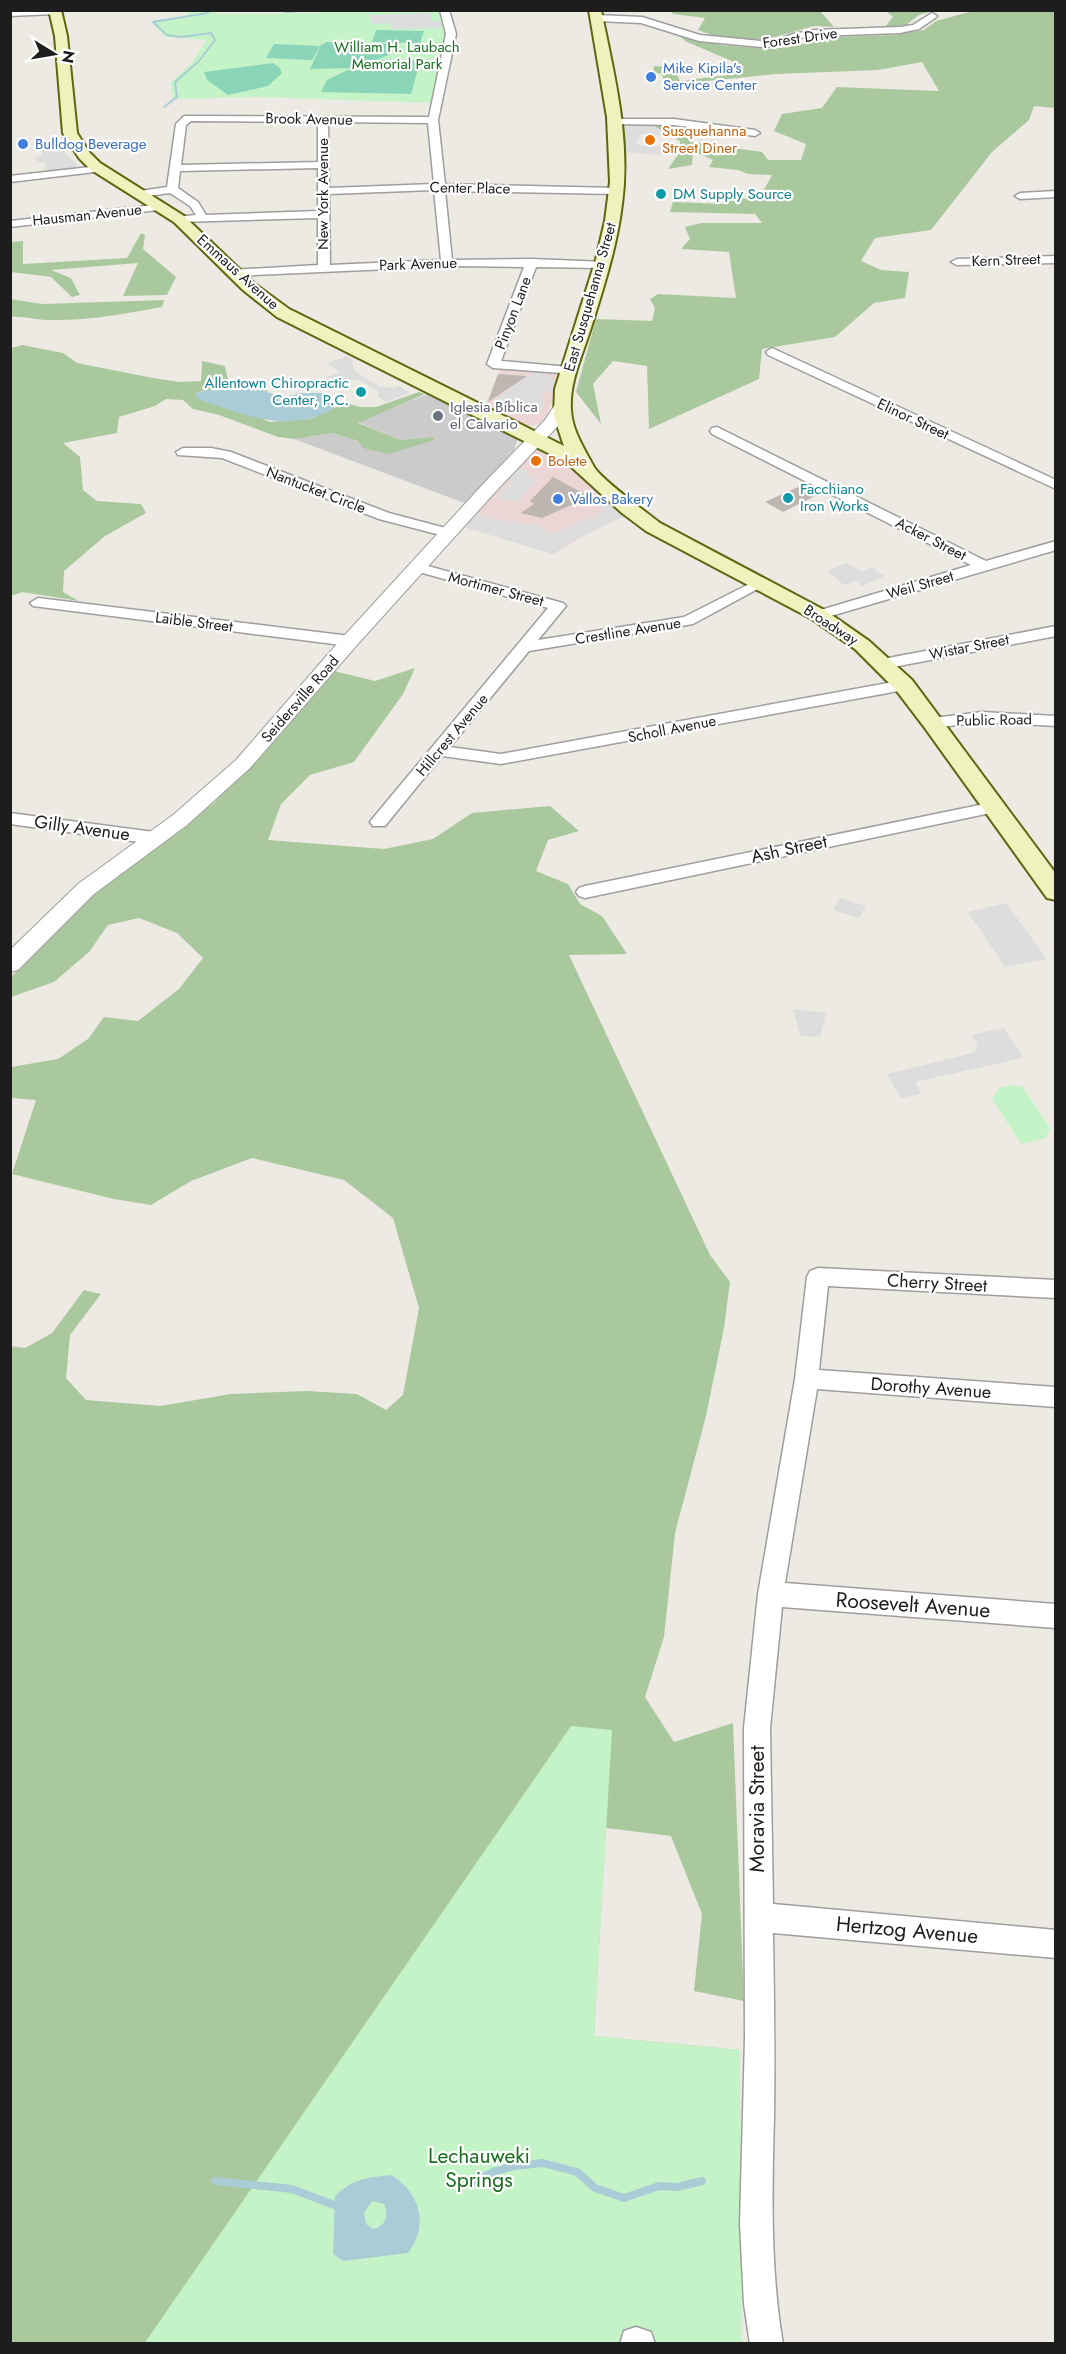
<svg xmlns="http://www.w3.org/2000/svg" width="1066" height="2354" font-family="Jost,sans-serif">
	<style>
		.commercial { fill: #ecd5d5 }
		.religious { fill: #cbcbcb }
		.forest { fill: #aac89d }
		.park { fill: #c5f3c8 }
		.pitch { fill: #8ad4b7 }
		.parking { fill: #ddd }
		.water { fill: #a9ccd6; fill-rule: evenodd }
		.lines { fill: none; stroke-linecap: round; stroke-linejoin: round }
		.stream-far1 { stroke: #a9ccd6; stroke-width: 2 }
		.stream { stroke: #a9ccd6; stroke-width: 8 }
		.building { fill: #bdb6b1 }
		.minor-casing { stroke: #9e9e9e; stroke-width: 3 }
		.tertiary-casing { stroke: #9e9e9e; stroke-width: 2 }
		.secondary-casing { stroke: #5e6710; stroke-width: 4 }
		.minor { fill: #fff; fill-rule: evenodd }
		.tertiary { fill: #fff; fill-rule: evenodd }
		.secondary { fill: #eff2bd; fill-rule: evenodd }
		.shop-dot { fill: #3f7fe0; stroke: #fff; stroke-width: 2 }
		.food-dot { fill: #e8710a; stroke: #fff; stroke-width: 2 }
		.culture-dot { fill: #0f9aa8; stroke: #fff; stroke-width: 2 }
		.worship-dot { fill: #6b7280; stroke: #fff; stroke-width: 2 }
		.labels { text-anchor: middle; stroke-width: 4.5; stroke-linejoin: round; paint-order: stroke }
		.far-street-label { font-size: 15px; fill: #1d1d1d; stroke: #fff }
		.far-park-label { font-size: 15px; fill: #176f1e; stroke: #fff }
		.far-shop-label { font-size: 15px; fill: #366cbe; stroke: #fff; text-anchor: start }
		.far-food-label { font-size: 15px; fill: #c56008; stroke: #fff; text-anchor: start }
		.far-culture-label { font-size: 15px; fill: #0d838f; stroke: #fff; text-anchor: start }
		.far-worship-label { font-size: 15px; fill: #5b616d; stroke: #fff; text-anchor: start }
		.street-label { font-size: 18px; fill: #1d1d1d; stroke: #fff }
		.near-street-label { font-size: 21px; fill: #1d1d1d; stroke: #fff }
		.near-park-label { font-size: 21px; fill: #176f1e; stroke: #fff }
	</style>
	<rect width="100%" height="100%" fill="#edeae4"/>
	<g class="commercial">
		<path d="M 501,367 L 561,373 L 545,423 L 527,426 L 485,406 Z"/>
		<path d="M 535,448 L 546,450 L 570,461 L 629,514 L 604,524 L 553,554 L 464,527 Z"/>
	</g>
	<path class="religious" d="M 428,394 L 493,426 L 516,438 L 517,441 L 514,450 L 467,504 L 294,439 L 332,433 L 358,441 L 363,448 L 431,437 L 401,440 L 357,422 Z"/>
	<g class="forest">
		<path d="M 671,11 L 820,11 L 834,27 L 814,26 L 768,39 L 723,39 L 698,30 L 705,18 L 673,14 Z"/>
		<path d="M 886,11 L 932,11 L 919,15 L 906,25 L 884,28 L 893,17 Z"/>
		<path d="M 973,11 L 1055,11 L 1055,108 L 1034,106 L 1029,120 L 992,152 L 931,230 L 875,238 L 861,261 L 881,270 L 909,272 L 905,298 L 874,303 L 835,337 L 762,349 L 759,379 L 649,429 L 647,366 L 613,361 L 593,384 L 601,424 L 576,392 L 596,319 L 652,321 L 655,308 L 650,299 L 658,294 L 736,298 L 729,252 L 681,249 L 690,239 L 685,227 L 701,223 L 762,223 L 755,214 L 670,212 L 673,202 L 725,204 L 726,198 L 759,199 L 772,175 L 748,174 L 738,170 L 709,167 L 713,160 L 693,151 L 692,165 L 668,169 L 680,152 L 680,141 L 652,125 L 693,127 L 690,142 L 762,152 L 768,160 L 801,160 L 806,144 L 774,131 L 782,114 L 822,108 L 837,87 L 939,91 L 922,62 L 878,70 L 776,74 L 667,85 L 661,74 L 653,72 L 654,66 L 673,67 L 680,81 L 728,75 L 741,65 L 687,42 L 679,36 L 721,45 L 767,49 L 789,47 L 833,37 L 894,35 L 924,30 L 936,21 Z"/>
		<path d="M 141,233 L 145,235 L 143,249 L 176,277 L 167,295 L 123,296 L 138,263 L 51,270 L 71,278 L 80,295 L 72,297 L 51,277 L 11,272 L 11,242 L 23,241 L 23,264 L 127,258 Z"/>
		<path d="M 10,299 L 42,304 L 164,300 L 162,307 C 124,314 87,321 48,320 C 35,320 24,316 11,317 Z"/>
		<path d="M 22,345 L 63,353 L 77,363 L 153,378 L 180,382 L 201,381 L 202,361 L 225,366 L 228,380 L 260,386 L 269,392 L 236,387 L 197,392 L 270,422 L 309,419 L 346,403 L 360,407 L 376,407 L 419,392 L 425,394 L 358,423 L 401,440 L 432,437 L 435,440 L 388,454 L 363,448 L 358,441 L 332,433 L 294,439 L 278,437 L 219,415 L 193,409 L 183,400 L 166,399 L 155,406 L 119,417 L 117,433 L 63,443 L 80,457 L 83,490 L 97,501 L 141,504 L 146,513 L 105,536 L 64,571 L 63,592 L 79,601 L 22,592 L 11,596 L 11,348 Z"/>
		<path d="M 415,668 L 403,694 L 354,762 L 310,775 L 281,804 L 268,840 L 384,849 L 433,839 L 472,813 L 550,806 L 579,831 L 548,840 L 536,871 L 568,884 L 580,904 L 602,916 L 627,954 L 569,955 L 710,1255 L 730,1282 L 724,1328 L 706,1416 L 675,1533 L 664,1637 L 645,1697 L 674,1742 L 733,1723 L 744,2001 L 694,1991 L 702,1914 L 671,1836 L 606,1828 L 594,2036 L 740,2050 L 574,2343 L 11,2343 L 11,1346 L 25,1348 L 52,1333 L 84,1290 L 101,1294 L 70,1335 L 66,1378 L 86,1400 L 160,1406 L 231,1394 L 306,1391 L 357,1394 L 386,1410 L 403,1395 L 419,1308 L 393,1218 L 344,1180 L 252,1158 L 191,1181 L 151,1205 L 114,1199 L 12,1174 L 36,1100 L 11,1098 L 11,1067 L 58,1059 L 88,1039 L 104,1017 L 138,1021 L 179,989 L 203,958 L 177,933 L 139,918 L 108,925 L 89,952 L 54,982 L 11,997 L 11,977 L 88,895 L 214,803 L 334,671 L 375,681 Z"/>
	</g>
	<g class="park">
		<path d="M 187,10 L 216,11 L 217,14 L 320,13 L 321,10 L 441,11 L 448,36 L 432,103 L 258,97 L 171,99 L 173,96 L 170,83 L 192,63 L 206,40 L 165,37 L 151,21 L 188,15 Z"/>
		<path d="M 1011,1085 L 1022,1086 L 1050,1128 L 1046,1138 L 1021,1144 L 992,1099 L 999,1088 Z"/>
		<path d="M 571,1726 L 612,1730 L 594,2036 L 740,2050 L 742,2343 L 144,2344 Z"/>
	</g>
	<g class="pitch">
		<path d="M 376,30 L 424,31 L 420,43 L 372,42 Z"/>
		<path d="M 327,42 L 394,44 L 391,54 L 369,63 L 383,60 L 420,61 L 411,94 L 321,92 L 327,80 L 352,68 L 310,69 L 321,45 Z"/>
		<path d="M 274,44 L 320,46 L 312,60 L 266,58 Z"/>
		<path d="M 273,63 L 279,67 L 282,73 L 268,86 L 228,95 L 207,80 L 204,72 Z"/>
	</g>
	<g class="parking">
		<path d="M 430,13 L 433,22 L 441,21 L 442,28 L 392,29 L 390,23 L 371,24 L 370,15 Z"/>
		<path d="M 623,125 L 652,125 L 667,136 L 641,134 L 636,143 L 640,144 L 640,146 L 665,146 L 660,155 L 625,152 Z"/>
		<path d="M 60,142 L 61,149 L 78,165 L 72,169 L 48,172 L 45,162 L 38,163 L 35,157 L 43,156 L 37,143 Z"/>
		<path d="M 347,356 L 354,361 L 352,364 L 356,372 L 379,386 L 393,388 L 399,386 L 410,393 L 386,402 L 378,397 L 379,392 L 362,381 L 353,380 L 339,385 L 327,377 L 340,372 L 327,363 Z"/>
		<path d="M 533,373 L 552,375 L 551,380 L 556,381 L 554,387 L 540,397 L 545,401 L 540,412 L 527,412 L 514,405 L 507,408 L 494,401 L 521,380 L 522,375 L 531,376 Z"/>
		<path d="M 516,468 L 530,471 L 527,475 L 538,478 L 518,502 L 497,498 L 513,479 L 507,477 Z"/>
		<path d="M 605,496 L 625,516 L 572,541 L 553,554 L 464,527 L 477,513 L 513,524 L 516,521 L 529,525 L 533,522 L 552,534 L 604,511 L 591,502 Z"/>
		<path d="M 846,563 L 863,572 L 871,567 L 884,576 L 862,586 L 855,581 L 844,585 L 827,571 Z"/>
		<path d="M 840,898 L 866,906 L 859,918 L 833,910 Z"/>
		<path d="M 1006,903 L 1047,959 L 1005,967 L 968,912 Z"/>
		<path d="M 793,1009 L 826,1013 L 820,1037 L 800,1036 Z"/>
		<path d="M 1004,1028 L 1023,1058 L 915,1082 L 921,1094 L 901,1098 L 887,1074 L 973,1053 L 977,1048 L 977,1044 L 971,1035 Z"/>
	</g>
	<g class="water">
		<path d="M 236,387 L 254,388 L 283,397 L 302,393 L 325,393 L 335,406 L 332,410 C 284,433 250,416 203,401 L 195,396 L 197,392 Z"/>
		<path d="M 391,2175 C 421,2193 429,2226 408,2253 L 343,2261 L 333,2254 L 335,2196 C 354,2178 366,2178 391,2175 ZM 372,2201 L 384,2204 C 389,2216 386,2226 373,2229 L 366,2224 L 364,2213 Z"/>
	</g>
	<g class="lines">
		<g class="stream-far1">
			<path d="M 278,10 L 287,12 L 314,10"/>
			<path d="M 164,107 L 177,97 L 175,82 L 199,61 L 215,40 L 211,33 L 181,37 L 167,35 L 153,22 L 208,13 L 208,10"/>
		</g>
		<g class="stream">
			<path d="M 215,2181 L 292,2189 L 334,2205"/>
			<path d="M 470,2184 L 493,2172 L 514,2166 L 543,2163 L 577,2172 L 595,2188 L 624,2198 L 659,2186 L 677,2187 L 702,2181"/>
		</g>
	</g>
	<g class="building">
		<path d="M 498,374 L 527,376 L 488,402 Z"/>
		<path d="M 553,477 L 590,497 L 542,518 L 521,513 L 534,504 L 530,501 Z"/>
		<path d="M 798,487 L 815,496 L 783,512 L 765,502 Z"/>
	</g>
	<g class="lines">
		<g class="minor-casing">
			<g id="minor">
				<path d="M 10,10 L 59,10 L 60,11 L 55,14 L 10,16 Z"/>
				<path d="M 440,10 L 449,10 L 456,34 L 438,120 L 445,184 L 616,188 L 621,191 L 616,194 L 445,191 L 452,260 L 532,259 L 606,262 L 608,264 L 602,268 L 536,267 L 501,361 L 569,367 L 574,368 L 575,371 L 574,374 L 493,368 L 487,364 L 524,267 L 457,266 L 234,276 L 230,274 L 230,270 L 318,265 L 318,218 L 179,222 L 175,221 L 175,217 L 196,215 L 190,206 L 170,193 L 140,197 L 135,194 L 140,191 L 167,187 L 176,124 L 184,116 L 429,117 L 446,34 ZM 191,121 L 318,122 L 318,162 L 181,165 L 186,125 ZM 328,122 L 428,123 L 434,184 L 329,188 ZM 318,168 L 318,211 L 206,215 L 198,202 L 178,188 L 180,171 ZM 434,190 L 441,260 L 330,265 L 329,194 Z"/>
				<path d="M 932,13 L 937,16 L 935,18 L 919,29 L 900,33 L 815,36 L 798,38 L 778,46 L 761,47 L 699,41 L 641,23 L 597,21 L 592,18 L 597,15 L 642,17 L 700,35 L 761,41 L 777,40 L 793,34 L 815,30 L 900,27 L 913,25 Z"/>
				<path d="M 615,119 L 674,119 L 755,130 L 760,133 L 755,136 L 674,125 L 611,124 L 610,122 Z"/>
				<path d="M 99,166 L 103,167 L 103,171 L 10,182 L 10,176 Z"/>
				<path d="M 1056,191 L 1056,197 L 1020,199 L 1015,196 L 1020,193 Z"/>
				<path d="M 163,204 L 167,205 L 167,209 L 10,227 L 10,221 Z"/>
				<path d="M 1056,256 L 1056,263 L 957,265 L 951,262 L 957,259 Z"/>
				<path d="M 772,348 L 1056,480 L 1056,489 L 768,355 L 766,352 Z"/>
				<path d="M 717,427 L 986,561 L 1056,541 L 1056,550 L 824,618 L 814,618 L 811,615 L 814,612 L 971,565 L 712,434 L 710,431 L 712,428 Z"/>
				<path d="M 183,448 L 211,448 L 231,452 L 389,513 L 453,530 L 455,533 L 448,537 L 379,519 L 222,458 L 178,455 L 176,452 Z"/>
				<path d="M 417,563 L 563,603 L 566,606 L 538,640 L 684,617 L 755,581 L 760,580 L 767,584 L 693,624 L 529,651 L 450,747 L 501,754 L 904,680 L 912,685 L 904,690 L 501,764 L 442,756 L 385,826 L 373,826 L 370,822 L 373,818 L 548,608 L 412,570 L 410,567 Z"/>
				<path d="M 38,598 L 350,636 L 358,641 L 350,646 L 33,606 L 30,603 Z"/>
				<path d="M 1056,626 L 1056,636 L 883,669 L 875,664 L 883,659 Z"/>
				<path d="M 982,712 L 1056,716 L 1056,726 L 982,722 L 933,728 L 925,723 L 933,718 Z"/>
				<path d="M 994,802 L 1000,803 L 1003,807 L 1000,811 L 585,898 L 579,896 L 576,892 L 579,888 L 585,886 Z"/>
				<path d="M 10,813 L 154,832 L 160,834 L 163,838 L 160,842 L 154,844 L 10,824 Z"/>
				<path d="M 818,1268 L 1056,1280 L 1056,1298 L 828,1286 L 819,1370 L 1056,1387 L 1056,1407 L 817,1389 L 785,1583 L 1056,1604 L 1056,1628 L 782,1607 L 770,1728 L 773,1904 L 1056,1930 L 1056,1958 L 773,1933 C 774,1994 775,2055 774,2116 C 772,2192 770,2268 783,2344 L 750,2344 L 744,2304 L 740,2223 L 745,2038 L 744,1728 L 758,1594 L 795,1379 L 807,1277 L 810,1271 Z"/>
				<path d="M 636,2327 L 651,2332 L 655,2344 L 620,2344 L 624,2331 Z"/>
			</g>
		</g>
		<g class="tertiary-casing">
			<path id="tertiary" d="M 562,401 L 570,406 L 558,426 L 497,490 L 357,645 L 250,768 L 187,825 L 94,894 L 18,970 L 10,972 L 10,950 L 78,884 L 173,815 L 236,760 L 343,637 L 485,482 L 545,420 L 556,403 Z"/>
		</g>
		<g class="secondary-casing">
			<path id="secondary" d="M 49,10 L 61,10 L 67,36 L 77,133 L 89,152 L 100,163 L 184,216 L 255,284 L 289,309 L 564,446 L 554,416 L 555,389 L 596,259 L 605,221 L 610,182 L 607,117 L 589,10 L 601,10 C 614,74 631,139 622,204 C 617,247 603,289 590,331 C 582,356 569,383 571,410 C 572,431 585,450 594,467 C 602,480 646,512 660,523 L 826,611 L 869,641 L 912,680 L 1056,874 L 1056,900 L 1047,898 L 925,728 L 896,690 L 855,649 L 812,619 L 646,531 L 622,513 L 566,462 L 277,317 L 243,290 L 174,222 L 90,169 L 79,158 L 63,133 L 55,36 Z"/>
		</g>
		<use href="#minor" class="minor"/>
		<use href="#tertiary" class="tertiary"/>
		<use href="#secondary" class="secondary"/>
	</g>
	<g class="shop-dot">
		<circle cx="651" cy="77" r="6"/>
		<circle cx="23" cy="144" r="6"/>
		<circle cx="558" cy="499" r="6"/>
	</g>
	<g class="food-dot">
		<circle cx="650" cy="140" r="6"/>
		<circle cx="536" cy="461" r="6"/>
	</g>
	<g class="culture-dot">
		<circle cx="661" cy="194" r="6"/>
		<circle cx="361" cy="392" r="6"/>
		<circle cx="788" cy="498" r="6"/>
	</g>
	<circle class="worship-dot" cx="438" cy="416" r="6"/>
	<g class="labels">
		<g class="far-street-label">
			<text transform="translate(800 38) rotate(-8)" y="5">Forest Drive</text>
			<text transform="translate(309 119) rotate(1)" y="5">Brook Avenue</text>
			<text transform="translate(470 188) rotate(1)" y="5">Center Place</text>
			<text transform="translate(323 194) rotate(-90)" y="5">New York Avenue</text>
			<text transform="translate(87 215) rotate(-6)" y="5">Hausman Avenue</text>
			<text transform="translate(1006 260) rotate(-2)" y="5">Kern Street</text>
			<text transform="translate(418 264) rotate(-2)" y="5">Park Avenue</text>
			<text transform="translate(238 272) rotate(42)" y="5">Emmaus Avenue</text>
			<text transform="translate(590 297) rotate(-74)" y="5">East Susquehanna Street</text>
			<text transform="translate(513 313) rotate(-69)" y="5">Pinyon Lane</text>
			<text transform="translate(913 419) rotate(25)" y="5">Elinor Street</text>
			<text transform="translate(316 490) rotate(21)" y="5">Nantucket Circle</text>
			<text transform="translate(931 539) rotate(27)" y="5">Acker Street</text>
			<text transform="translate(920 585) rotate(-16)" y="5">Weil Street</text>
			<text transform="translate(496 589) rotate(15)" y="5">Mortimer Street</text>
			<text transform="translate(194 622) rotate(7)" y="5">Laible Street</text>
			<text transform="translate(831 625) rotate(33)" y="5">Broadway</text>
			<text transform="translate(628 631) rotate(-9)" y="5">Crestline Avenue</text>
			<text transform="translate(969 647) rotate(-11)" y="5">Wistar Street</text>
			<text transform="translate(300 699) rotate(-49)" y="5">Seidersville Road</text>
			<text transform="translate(994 720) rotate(-1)" y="5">Public Road</text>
			<text transform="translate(672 729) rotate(-11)" y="5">Scholl Avenue</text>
			<text transform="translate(452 735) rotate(-50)" y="5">Hillcrest Avenue</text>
		</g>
		<g class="far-park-label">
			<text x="397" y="52">William H. Laubach<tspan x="397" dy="17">Memorial Park</tspan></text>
		</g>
		<g class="far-shop-label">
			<text x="663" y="73">Mike Kipila's<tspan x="663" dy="17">Service Center</tspan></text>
			<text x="35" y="149">Bulldog Beverage</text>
			<text x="570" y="504">Vallos Bakery</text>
		</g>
		<g class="far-food-label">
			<text x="662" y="136">Susquehanna<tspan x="662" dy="17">Street Diner</tspan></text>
			<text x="548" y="466">Bolete</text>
		</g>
		<g class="far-culture-label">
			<text x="673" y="199">DM Supply Source</text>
			<text x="349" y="388" text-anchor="end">Allentown Chiropractic<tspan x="349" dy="17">Center, P.C.</tspan></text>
			<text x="800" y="494">Facchiano<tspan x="800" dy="17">Iron Works</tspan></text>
		</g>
		<g class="far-worship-label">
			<text x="450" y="412">Iglesia Bíblica<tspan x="450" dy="17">el Calvario</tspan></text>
		</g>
		<g class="street-label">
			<text transform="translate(82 828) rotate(8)" y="6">Gilly Avenue</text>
			<text transform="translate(789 849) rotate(-12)" y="6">Ash Street</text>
			<text transform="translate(937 1283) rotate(3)" y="6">Cherry Street</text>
			<text transform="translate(931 1388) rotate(4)" y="6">Dorothy Avenue</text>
		</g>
		<g class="near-street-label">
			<text transform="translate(913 1605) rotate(4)" y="7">Roosevelt Avenue</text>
			<text transform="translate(757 1809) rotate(-90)" y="7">Moravia Street</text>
			<text transform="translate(907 1930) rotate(5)" y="7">Hertzog Avenue</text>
		</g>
		<g class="near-park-label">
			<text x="479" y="2163">Lechauweki<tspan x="479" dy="24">Springs</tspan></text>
		</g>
	</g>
	<rect width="1066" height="2354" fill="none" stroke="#1d1d1d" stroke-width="24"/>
	<g transform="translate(54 54) rotate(101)" stroke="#ffffff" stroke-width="4.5" paint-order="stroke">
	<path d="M0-4.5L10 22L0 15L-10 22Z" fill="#1d1d1d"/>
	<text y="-9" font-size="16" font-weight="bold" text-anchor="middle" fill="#1d1d1d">N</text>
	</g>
</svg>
